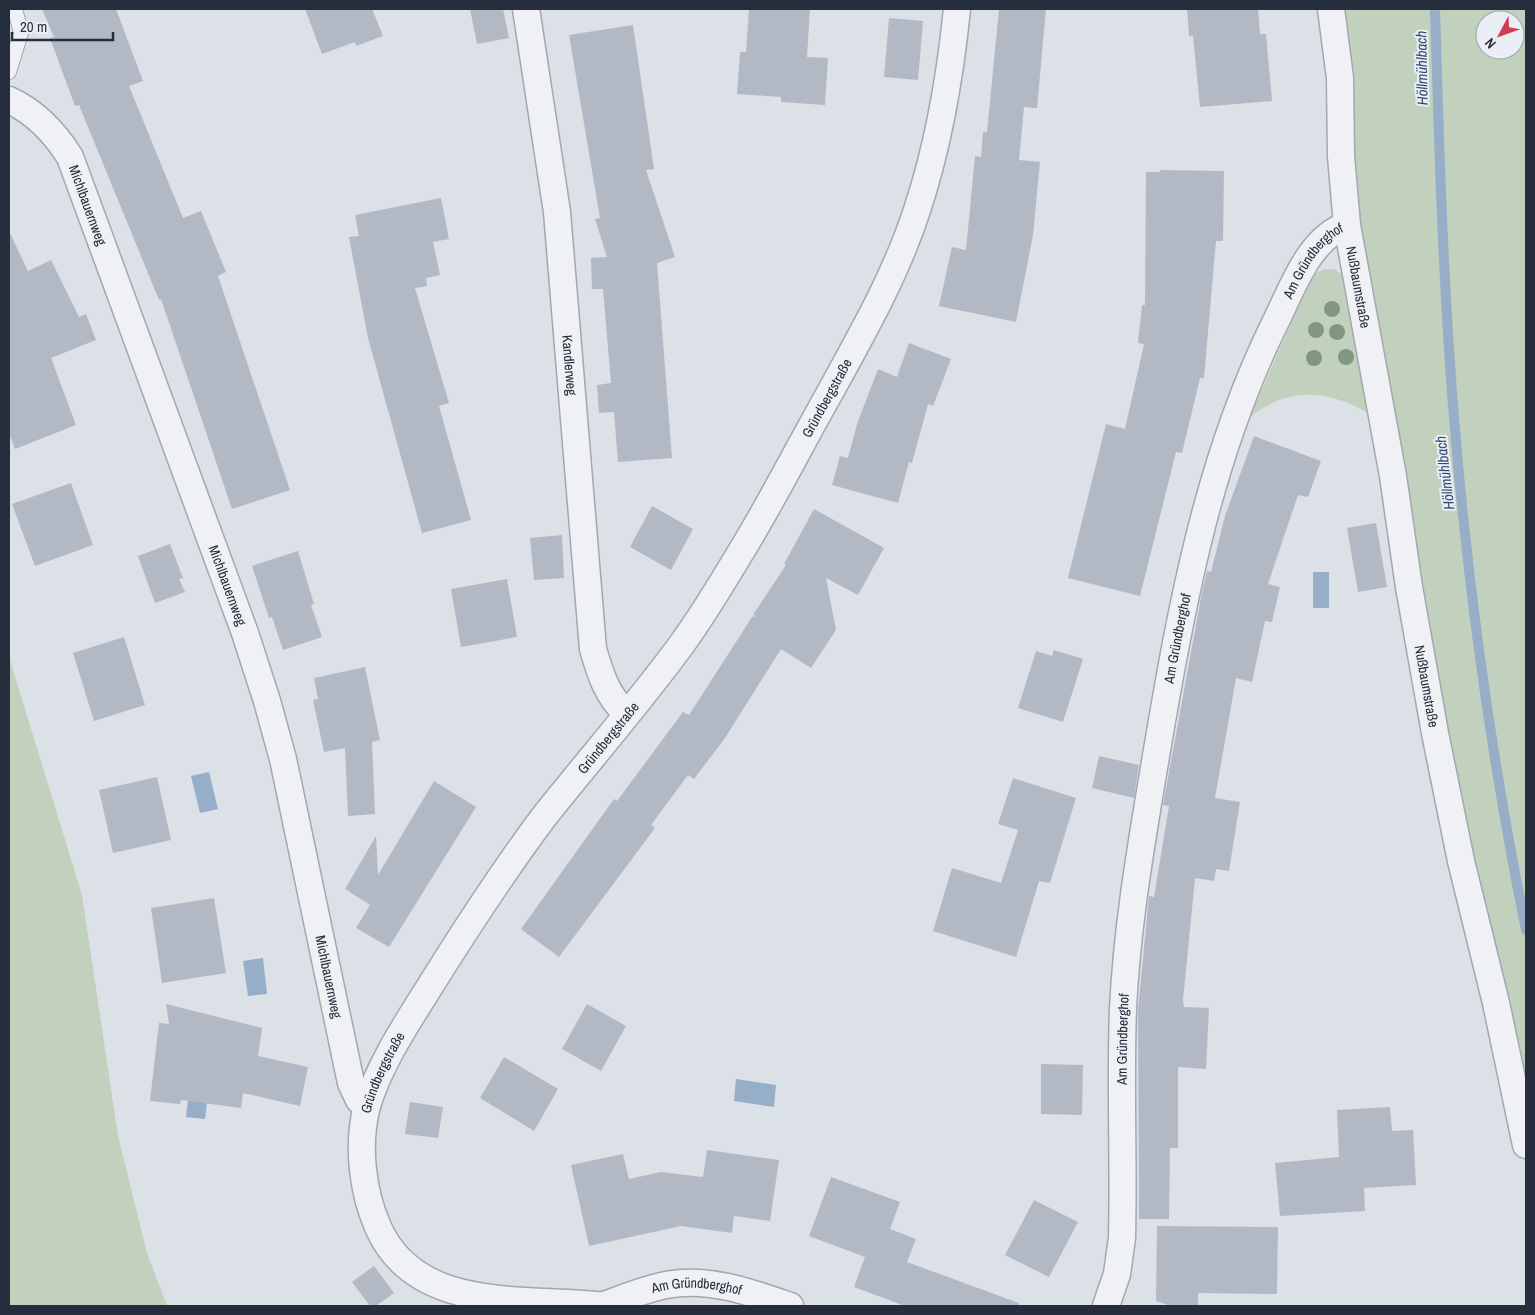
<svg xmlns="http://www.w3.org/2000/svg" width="1535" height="1315" font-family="'Archivo Narrow',sans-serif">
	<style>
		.green { fill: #c2d1bd; fill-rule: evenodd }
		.water { fill: #96aec8 }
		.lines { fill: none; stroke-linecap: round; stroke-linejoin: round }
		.stream { stroke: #96aec8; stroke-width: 10 }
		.building { fill: #b3b9c4 }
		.lane-casing { stroke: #a2a7b1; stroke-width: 16 }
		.street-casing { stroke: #a2a7b1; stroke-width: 29 }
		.lane { stroke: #eff1f5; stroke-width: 14 }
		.street { stroke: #eff1f5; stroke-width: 26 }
		.tree { fill: #839684 }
		.labels { text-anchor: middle; stroke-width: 4; stroke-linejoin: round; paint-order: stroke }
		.street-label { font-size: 14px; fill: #262e3d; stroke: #ebeff5 }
		.water-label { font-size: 15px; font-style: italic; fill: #2f4d72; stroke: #ebeff5 }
	</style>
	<rect width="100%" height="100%" fill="#dce0e7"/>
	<g class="green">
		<path d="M 1342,9 L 1526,9 L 1526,1097 L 1446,736 L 1357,207 ZM 1485,20 L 1515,20 L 1515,50 L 1485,50 Z"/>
		<path d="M 1324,269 L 1334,269 L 1342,274 L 1368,413 C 1326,389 1287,387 1249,418 L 1309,284 L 1316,273 Z"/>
		<path d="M 9,657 L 82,895 L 118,1136 L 147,1253 L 167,1306 L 9,1306 Z"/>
	</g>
	<g class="water">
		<rect x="1313" y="572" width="16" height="36"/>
		<path d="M 209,772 L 218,809 L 200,813 L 191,776 Z"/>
		<path d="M 263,958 L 267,994 L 248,996 L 243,961 Z"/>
		<path d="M 191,1075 L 210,1077 L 205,1119 L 186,1117 Z"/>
		<path d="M 736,1079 L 776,1085 L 774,1107 L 734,1101 Z"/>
	</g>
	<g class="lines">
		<path class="stream" d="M 1435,9 C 1439,145 1443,282 1454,418 C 1468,590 1492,762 1526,930"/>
	</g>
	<g class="building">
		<path d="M 42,9 L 116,9 L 143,81 L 129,86 L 183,218 L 201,211 L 226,272 L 218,276 L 290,490 L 232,509 L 161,299 L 159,300 L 79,105 L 75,106 L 50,38 L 54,37 Z"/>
		<path d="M 305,9 L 372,9 L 383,36 L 356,46 L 355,42 L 322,54 Z"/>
		<path d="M 470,9 L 503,9 L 509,38 L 477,44 Z"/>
		<path d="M 749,9 L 810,9 L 807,57 L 828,58 L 825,105 L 781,102 L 781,97 L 737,94 L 740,52 L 746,52 Z"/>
		<path d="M 999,9 L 1046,9 L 1037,108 L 1024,107 L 1019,160 L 1040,162 L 1033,235 L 1016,322 L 939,306 L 952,247 L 966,250 L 975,156 L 981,157 L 983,132 L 987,132 Z"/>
		<path d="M 1187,9 L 1258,9 L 1260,34 L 1266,34 L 1272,101 L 1200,107 L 1193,36 L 1189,36 Z"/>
		<path d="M 889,18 L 923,21 L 918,80 L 884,77 Z"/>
		<path d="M 633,25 L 654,169 L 646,170 L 675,257 L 657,263 L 672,458 L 618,462 L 614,412 L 599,413 L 597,385 L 611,383 L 603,289 L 592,289 L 591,258 L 607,257 L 595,219 L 600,218 L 569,35 Z"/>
		<path d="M 1160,170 L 1224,171 L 1223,241 L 1216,241 L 1204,378 L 1200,378 L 1182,453 L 1176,452 L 1140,596 L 1068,578 L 1106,424 L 1125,429 L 1144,344 L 1138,343 L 1142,305 L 1145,305 L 1146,172 L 1160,172 Z"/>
		<path d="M 441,198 L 449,239 L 433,242 L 440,275 L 426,278 L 427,286 L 415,288 L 449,403 L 439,406 L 471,520 L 422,533 L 368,338 L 349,237 L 359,236 L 355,215 Z"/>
		<path d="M 9,231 L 28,271 L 51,260 L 79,317 L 86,314 L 96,340 L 51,358 L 76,425 L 15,449 L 9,433 Z"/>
		<path d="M 909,343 L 951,359 L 933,406 L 928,404 L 912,463 L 909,462 L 898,503 L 832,485 L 840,456 L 848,458 L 857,424 L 878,369 L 897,377 Z"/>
		<path d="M 1254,436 L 1321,461 L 1308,497 L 1298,495 L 1268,584 L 1280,587 L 1272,622 L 1265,621 L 1252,682 L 1236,678 L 1215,798 L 1240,802 L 1229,871 L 1216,869 L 1214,881 L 1195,878 L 1183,1000 L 1184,1007 L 1209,1008 L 1206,1069 L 1178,1067 L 1178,1148 L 1170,1148 L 1169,1219 L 1139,1219 L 1138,1010 L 1149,896 L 1154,897 L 1169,806 L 1163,805 L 1202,592 L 1207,571 L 1211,572 L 1225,516 Z"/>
		<path d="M 71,483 L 93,545 L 35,566 L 12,504 Z"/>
		<path d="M 652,506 L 693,529 L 671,570 L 630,547 Z"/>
		<path d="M 814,509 L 884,548 L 858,595 L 826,578 L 836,630 L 811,668 L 781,649 L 725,738 L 694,779 L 688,775 L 651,825 L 655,828 L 559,957 L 521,929 L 614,799 L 617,801 L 683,712 L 689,715 L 752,617 L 756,616 L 753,615 L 786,565 L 784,564 Z"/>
		<path d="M 1376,523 L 1387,587 L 1358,592 L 1347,528 Z"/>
		<path d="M 562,535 L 564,578 L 534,580 L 530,538 Z"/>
		<path d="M 170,544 L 183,578 L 179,579 L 185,592 L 155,603 L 138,556 Z"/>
		<path d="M 298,551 L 314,604 L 311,605 L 322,637 L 283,650 L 272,617 L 269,618 L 252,566 Z"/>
		<path d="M 507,579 L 517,637 L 461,647 L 451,589 Z"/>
		<path d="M 124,637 L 145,705 L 94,721 L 73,653 Z"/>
		<path d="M 1054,650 L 1083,659 L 1063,722 L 1018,708 L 1036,651 L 1052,656 Z"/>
		<path d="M 365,667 L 380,740 L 372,742 L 375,814 L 348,816 L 345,748 L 324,752 L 313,700 L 318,699 L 314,678 Z"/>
		<path d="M 1099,756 L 1139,765 L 1134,798 L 1092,788 Z"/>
		<path d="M 157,777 L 171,840 L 113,853 L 99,790 Z"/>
		<path d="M 1013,778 L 1076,798 L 1050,883 L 1039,881 L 1016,957 L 933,931 L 952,868 L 1001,883 L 1018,830 L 998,824 Z"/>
		<path d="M 434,781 L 476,807 L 389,947 L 356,928 L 370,905 L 345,889 L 376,836 L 378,875 Z"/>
		<path d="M 214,898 L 226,973 L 162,983 L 151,908 Z"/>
		<path d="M 166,1004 L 262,1028 L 258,1056 L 308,1067 L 300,1106 L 243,1093 L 241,1108 L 181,1100 L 180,1104 L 150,1101 L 159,1023 L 169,1024 Z"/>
		<path d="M 587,1004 L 626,1026 L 601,1071 L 562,1049 Z"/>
		<path d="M 504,1057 L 558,1089 L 534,1131 L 480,1098 Z"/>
		<path d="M 1041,1064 L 1083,1065 L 1082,1115 L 1041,1114 Z"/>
		<path d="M 410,1102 L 443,1107 L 438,1138 L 405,1134 Z"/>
		<path d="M 1390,1107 L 1392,1131 L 1413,1130 L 1416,1185 L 1364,1188 L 1365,1211 L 1280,1216 L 1275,1163 L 1339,1157 L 1337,1110 Z"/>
		<path d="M 707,1150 L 779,1160 L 770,1221 L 734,1216 L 732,1233 L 681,1226 L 589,1246 L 571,1165 L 623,1154 L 629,1179 L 661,1172 L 703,1177 Z"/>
		<path d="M 831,1177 L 900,1202 L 890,1229 L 916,1239 L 907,1262 L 1019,1303 L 1019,1306 L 905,1306 L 854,1287 L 865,1257 L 809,1236 Z"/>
		<path d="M 1034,1200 L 1078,1222 L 1049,1277 L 1005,1255 Z"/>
		<path d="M 1157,1226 L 1278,1227 L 1277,1294 L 1198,1293 L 1198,1306 L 1171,1306 L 1156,1301 Z"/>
		<path d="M 374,1266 L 394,1293 L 376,1306 L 370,1306 L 352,1282 Z"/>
	</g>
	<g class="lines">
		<g class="lane-casing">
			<path id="lane" d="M 9,72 L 21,33 L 15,9"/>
		</g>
		<g class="street-casing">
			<g id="street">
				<path id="s1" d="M 526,9 L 557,212 L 593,649 C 600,673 607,696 626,713"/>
				<path id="s2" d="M 1331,9 L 1340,78 L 1341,156 L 1347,225 L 1393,476 L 1409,587 L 1435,733 L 1461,861 L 1496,1003 L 1526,1145"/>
				<path id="s3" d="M 9,100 C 35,112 55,133 70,157 L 245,633 L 267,701 L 283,759 L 351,1083 L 359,1100 L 367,1105"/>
				<path id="s4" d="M 604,1305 C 624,1298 645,1289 666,1285 C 709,1277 750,1292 790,1306"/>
				<path id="s5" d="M 604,1306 C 528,1296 416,1315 378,1227 C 362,1191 357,1144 367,1106 C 380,1061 413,1014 437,975 C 471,921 505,869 543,818 C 589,760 638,704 682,644 C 706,611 727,575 748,540 C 776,493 801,444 828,396 C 861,336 896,275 917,210 C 939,144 950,78 957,9"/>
				<path id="s6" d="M 1106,1306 L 1117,1274 L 1122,1238 C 1124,1162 1120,1086 1123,1009 C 1127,924 1142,840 1156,756 C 1181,607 1208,458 1276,321 C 1292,289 1309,238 1347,225"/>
			</g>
		</g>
		<use href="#lane" class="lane"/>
		<use href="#street" class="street"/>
	</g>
	<g class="tree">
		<circle cx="1332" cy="309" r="8"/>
		<circle cx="1316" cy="330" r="8"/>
		<circle cx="1337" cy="332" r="8"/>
		<circle cx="1346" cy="357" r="8"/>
		<circle cx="1314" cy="358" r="8"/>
	</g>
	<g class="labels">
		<g class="street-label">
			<text dy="5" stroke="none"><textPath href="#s3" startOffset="136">Michlbauernweg</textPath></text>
			<text dy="5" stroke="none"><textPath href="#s6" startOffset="1079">Am Gründberghof</textPath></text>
			<text dy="5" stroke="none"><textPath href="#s2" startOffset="280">Nußbaumstraße</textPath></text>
			<text dy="5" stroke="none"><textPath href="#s1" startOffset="359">Kandlerweg</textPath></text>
			<text dy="5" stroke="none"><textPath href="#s5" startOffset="1224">Gründbergstraße</textPath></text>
			<text dy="5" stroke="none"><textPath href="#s3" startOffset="541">Michlbauernweg</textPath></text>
			<text dy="5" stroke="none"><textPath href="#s6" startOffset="674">Am Gründberghof</textPath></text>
			<text dy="5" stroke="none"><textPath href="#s2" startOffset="685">Nußbaumstraße</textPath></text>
			<text dy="5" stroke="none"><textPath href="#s5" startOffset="819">Gründbergstraße</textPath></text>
			<text dy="5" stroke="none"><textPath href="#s3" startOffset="946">Michlbauernweg</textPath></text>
			<text dy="5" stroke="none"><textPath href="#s6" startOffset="269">Am Gründberghof</textPath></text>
			<text dy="5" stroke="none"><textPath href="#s5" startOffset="414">Gründbergstraße</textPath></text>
			<text dy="5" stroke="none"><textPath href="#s4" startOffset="96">Am Gründberghof</textPath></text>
		</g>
		<g class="water-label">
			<text transform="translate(1422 68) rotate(-91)" y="5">Höllmühlbach</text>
			<text transform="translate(1445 473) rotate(-97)" y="5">Höllmühlbach</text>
		</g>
	</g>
	<rect width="1535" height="1315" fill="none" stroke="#262e3d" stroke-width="20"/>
	<g transform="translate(1500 35) rotate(229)"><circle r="24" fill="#ebeff5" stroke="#9ca2ab"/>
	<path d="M0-4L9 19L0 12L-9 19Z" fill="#d13c52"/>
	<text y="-8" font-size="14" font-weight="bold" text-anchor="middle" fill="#262e3d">N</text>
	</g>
	<path d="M12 32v8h101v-8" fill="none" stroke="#262e3d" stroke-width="2.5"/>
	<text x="20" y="32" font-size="15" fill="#262e3d" stroke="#ebeff5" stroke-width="4" paint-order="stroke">20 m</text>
</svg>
